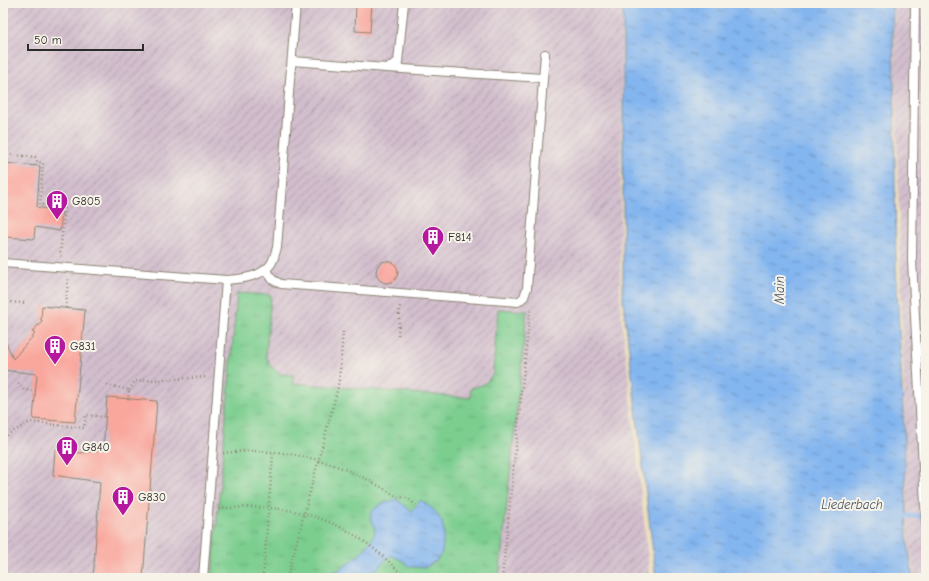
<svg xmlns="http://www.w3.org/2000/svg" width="929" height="581" font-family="'Comic Neue',sans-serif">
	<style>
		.industrial { fill: url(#industrial-furrows) }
		.park { fill: url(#park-tufts); stroke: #547c5d }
		.water { fill: url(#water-ripples); stroke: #57708d }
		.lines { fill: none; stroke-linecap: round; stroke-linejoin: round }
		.stream { stroke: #83b5ef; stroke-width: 4.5 }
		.building { fill: #f9a69c }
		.service-casing { stroke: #8b8473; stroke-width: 10 }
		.path { stroke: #8b8473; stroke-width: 2.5; stroke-dasharray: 1 3; stroke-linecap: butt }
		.service { stroke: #fff; stroke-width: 8 }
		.labels { text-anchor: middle; stroke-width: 4; stroke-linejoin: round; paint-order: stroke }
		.poi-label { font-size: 12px; fill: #2b2b2b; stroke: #f7f3e8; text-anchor: start }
		.water-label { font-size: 13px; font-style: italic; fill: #455466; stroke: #f7f3e8 }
	</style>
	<defs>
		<pattern id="industrial-furrows" width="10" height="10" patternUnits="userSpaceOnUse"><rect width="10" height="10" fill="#d1bdcc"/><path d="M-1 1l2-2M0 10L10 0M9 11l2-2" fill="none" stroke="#aa9aa6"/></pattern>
		<pattern id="park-tufts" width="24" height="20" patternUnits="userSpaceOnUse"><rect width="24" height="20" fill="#7cce8f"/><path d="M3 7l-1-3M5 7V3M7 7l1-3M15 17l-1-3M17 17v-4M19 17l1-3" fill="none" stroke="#6bb17c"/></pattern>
		<pattern id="water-ripples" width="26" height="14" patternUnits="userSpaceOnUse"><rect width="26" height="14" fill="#83b5ef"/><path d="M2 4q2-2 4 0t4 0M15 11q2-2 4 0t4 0" fill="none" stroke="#6b93c2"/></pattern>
	</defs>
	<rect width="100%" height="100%" fill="#f7f3e8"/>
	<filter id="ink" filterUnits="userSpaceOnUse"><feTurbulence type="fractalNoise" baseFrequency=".025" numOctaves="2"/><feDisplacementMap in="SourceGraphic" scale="8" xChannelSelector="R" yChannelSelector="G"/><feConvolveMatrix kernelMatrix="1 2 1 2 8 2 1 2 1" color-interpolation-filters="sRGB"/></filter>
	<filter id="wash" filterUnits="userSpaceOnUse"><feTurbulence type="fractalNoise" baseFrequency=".012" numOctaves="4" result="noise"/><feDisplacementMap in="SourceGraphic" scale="16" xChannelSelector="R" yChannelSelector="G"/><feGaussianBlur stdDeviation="0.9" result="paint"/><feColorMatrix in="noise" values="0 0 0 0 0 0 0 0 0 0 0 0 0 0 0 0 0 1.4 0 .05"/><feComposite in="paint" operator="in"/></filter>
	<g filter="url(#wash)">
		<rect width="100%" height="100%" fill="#ebdebb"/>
		<g class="industrial">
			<path d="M 3,3 L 622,3 L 620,301 L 650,578 L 3,578 Z"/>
			<path d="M 893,3 L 926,3 L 926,578 L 915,578 L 908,537 Z"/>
		</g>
		<path class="park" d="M 237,293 L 271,295 L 266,355 L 270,365 L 275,370 L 281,374 L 293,375 L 293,383 L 470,398 L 471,388 C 482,386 488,383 493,373 L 498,309 L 527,311 L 499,578 L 212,578 Z"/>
		<g class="water">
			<path d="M 623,3 L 892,3 L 894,75 L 896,265 L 904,430 L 907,537 L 913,578 L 656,578 L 623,300 Z"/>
			<path d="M 396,499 L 412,511 L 421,500 L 435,511 L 442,522 L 444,532 L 442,553 L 436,561 L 426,567 L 409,567 L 405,562 L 391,555 L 378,568 L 356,578 L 318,578 L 321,573 C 326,572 334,572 339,570 C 350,563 376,543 375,529 C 374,522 368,519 372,512 C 377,504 388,502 396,499 Z"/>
		</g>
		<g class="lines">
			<path class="stream" d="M 902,516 L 926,516"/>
		</g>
		<g id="blocks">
			<g class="building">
				<path d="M 356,3 L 372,3 L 370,32 L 355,31 Z"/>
				<path d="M 3,163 L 40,166 L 37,207 L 62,212 L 60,231 L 35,227 L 34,239 L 5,237 L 6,232 L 3,232 Z"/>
				<circle cx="387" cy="272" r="11"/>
				<path d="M 42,306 L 85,310 L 75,422 L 33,419 L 37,374 L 3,370 L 3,335 L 13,359 L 35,334 L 32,332 L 38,325 L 40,325 L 42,320 L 41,320 Z"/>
				<path d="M 107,397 L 157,401 L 143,578 L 93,578 L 100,482 L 53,475 L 55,450 L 81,453 L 103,450 Z"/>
			</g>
		</g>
	</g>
	<g filter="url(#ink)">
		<use href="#blocks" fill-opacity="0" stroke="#8b8473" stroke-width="1"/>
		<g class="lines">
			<g class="service-casing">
				<g id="service">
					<path d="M 915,3 L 912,260 L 926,523"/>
					<path d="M 292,61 L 387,68 L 398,62 L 404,3"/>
					<path d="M 387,68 L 542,78"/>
					<path d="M 3,263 L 226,280 C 241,279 262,277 271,264 C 274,259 275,253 277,248 L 296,3"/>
					<path d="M 265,269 L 273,280 L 281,284 L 518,302 L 524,297 L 527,288 L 545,54"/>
					<path d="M 203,578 L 226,280"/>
				</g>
			</g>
			<g class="path">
				<path d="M 3,154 L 35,157 L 37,162 L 43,163 L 40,205 L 65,207 L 60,255 L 61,256"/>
				<path d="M 3,302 L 25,303"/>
				<path d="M 66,308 L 68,279"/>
				<path d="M 398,335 L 400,304"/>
				<path d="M 18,383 L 24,390 L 35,391"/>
				<path d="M 107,385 L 129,390 L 128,399"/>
				<path d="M 129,390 L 135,381 L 208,377"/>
				<path d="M 3,437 L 30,422 L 84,428 L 86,415 L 105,417"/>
				<path d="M 223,453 C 233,452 243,451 253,451 C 307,452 350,467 394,495 C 398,498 402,497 406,498 C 409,499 413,503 416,505"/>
				<path d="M 219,509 C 296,501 352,520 405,578"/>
				<path d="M 263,578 L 273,453"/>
				<path d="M 287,578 L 338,387 L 340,370 L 343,331"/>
				<path d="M 502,578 L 530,311 L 529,308"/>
			</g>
			<use href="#service" class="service"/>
		</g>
	</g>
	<defs>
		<g id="building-pin" transform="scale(1.15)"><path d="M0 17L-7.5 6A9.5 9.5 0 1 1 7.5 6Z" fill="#b5179e" stroke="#f7f3e8"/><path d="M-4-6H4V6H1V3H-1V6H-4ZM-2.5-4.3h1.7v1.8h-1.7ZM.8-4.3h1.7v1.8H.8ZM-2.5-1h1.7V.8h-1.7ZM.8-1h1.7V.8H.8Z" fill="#fff"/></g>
	</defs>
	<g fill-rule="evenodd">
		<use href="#building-pin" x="57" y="201"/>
		<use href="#building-pin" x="433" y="237"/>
		<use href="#building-pin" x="55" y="346"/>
		<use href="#building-pin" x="67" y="447"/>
		<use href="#building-pin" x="123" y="497"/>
	</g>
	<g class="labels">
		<g class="poi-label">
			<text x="72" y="205">G805</text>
			<text x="448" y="241">F814</text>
			<text x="70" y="350">G831</text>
			<text x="82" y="451">G840</text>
			<text x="138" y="501">G830</text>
		</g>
		<g class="water-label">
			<text transform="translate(779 290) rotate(-90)" y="5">Main</text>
			<text x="852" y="509">Liederbach</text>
		</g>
	</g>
	<rect width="929" height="581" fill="none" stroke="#f7f3e8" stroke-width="16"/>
	<path d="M28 44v6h115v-6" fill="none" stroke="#2b2b2b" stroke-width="2"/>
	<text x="34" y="44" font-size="12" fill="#2b2b2b" stroke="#f7f3e8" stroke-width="3" paint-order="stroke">50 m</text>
</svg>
